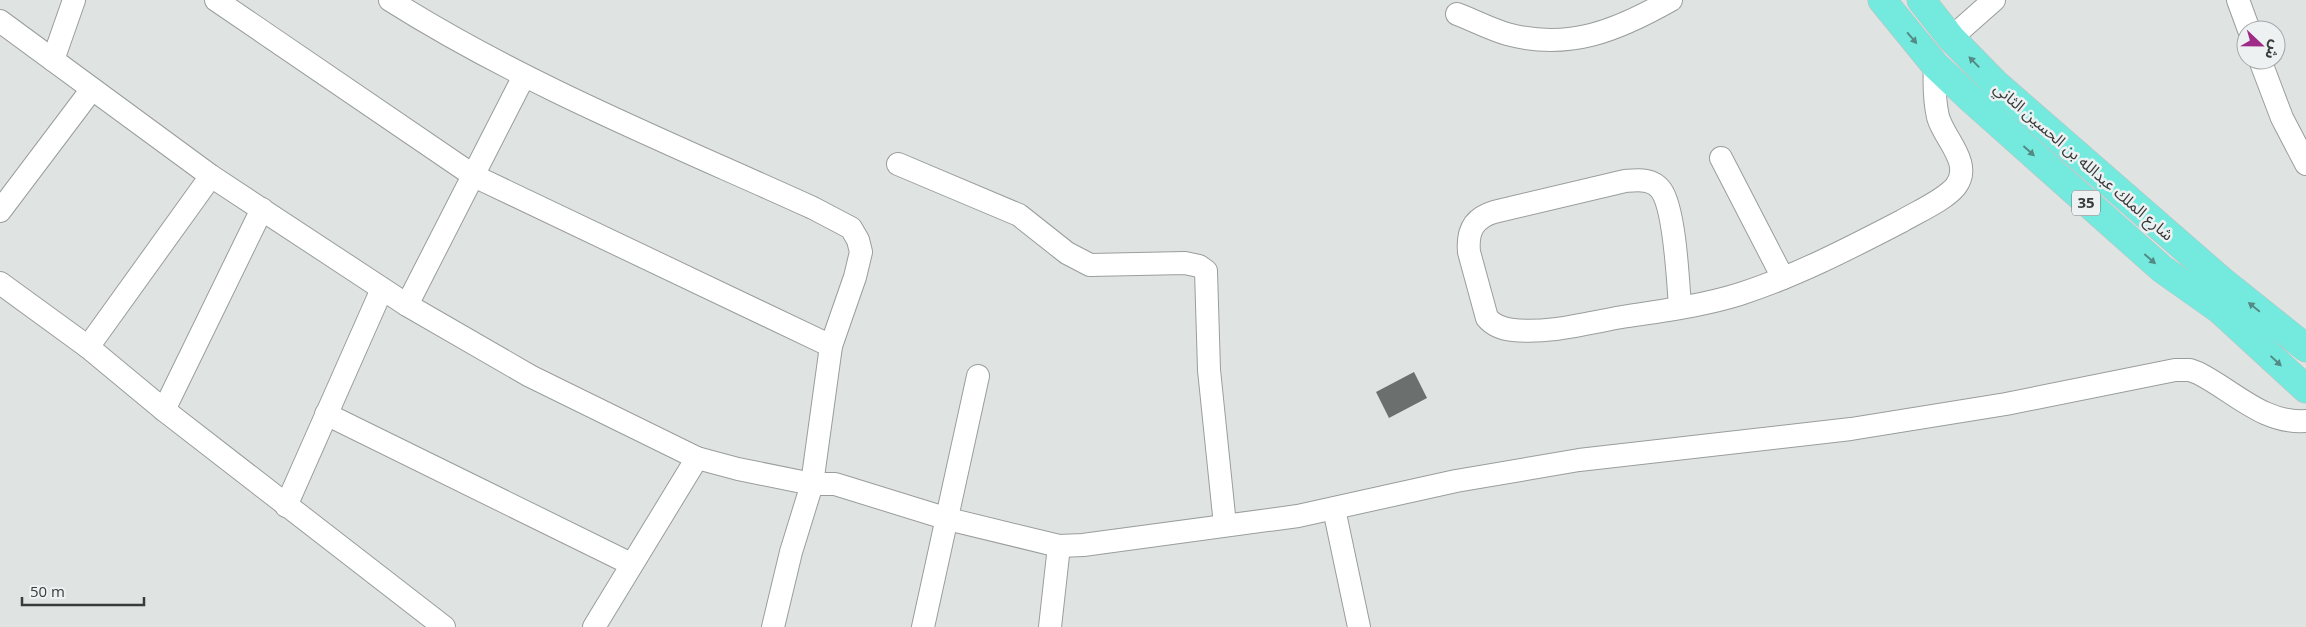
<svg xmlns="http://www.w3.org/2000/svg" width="2306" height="627" font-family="'Open Sans','Noto Sans Arabic',sans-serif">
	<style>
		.building { fill: #6b6f6e }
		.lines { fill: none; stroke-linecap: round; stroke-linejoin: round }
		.minor-casing { stroke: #999d9c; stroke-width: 24 }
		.highway-casing { stroke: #c0c0c0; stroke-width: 29 }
		.minor { stroke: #fff; stroke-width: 22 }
		.highway { stroke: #74eadf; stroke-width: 28 }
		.oneway { fill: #548a85 }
		.labels { text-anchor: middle; stroke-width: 5; stroke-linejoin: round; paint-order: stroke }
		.shield { fill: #edf1f1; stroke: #6f7272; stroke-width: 1 }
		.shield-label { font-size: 15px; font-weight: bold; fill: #393b3b }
		.street-label { font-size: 16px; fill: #393b3b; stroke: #edf1f1 }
	</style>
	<rect width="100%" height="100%" fill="#dfe4e3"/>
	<path class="building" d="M 1414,372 L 1427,398 L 1389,418 L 1376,392 Z"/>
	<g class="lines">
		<g class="minor-casing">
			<g id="minor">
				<path d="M 216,0 L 474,176 L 831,346"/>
				<path d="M 390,0 C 523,84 670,143 813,208 L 851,228 L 858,240 L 861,252 L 855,277 L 831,346 L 812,484 L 791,552 L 773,627"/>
				<path d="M 2238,0 L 2249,30"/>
				<path d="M 1457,14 C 1473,20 1490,29 1507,34 C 1569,51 1618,30 1671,0"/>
				<path d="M 0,21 L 211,176 L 407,305 L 530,376 L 697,458 L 738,469 L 812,484 L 835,484 L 948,519 L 1059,546 L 1083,545 L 1298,516 L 1456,481 L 1579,460 L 1851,429 L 2006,404 L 2175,370 L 2190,370 L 2198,373 C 2234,391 2263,424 2306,421"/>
				<path d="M 1951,38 L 1994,0"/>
				<path d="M 53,60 L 74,0"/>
				<path d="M 2260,60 L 2282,118 L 2306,164"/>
				<path d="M 1721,158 L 1783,278"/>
				<path d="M 898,164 L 1019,215 L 1067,253 L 1090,265 L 1185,263 L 1199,266 L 1206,271 L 1209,370 L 1225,525"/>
				<path d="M 0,211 L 92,89"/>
				<path d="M 0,283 L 88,347 L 164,410 L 444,627"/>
				<path d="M 407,305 L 524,76"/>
				<path d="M 1680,307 C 1678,281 1675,209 1661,190 C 1652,178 1638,180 1625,181 L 1494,212 C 1474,218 1467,231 1469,252 L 1487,318 C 1494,326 1503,329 1513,330 C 1549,334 1587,323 1622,317 C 1661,311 1702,306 1740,294 C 1796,276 1850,248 1902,221 C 1917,212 1945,200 1956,186 C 1973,163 1944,139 1938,117 C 1934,99 1934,83 1935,65"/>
				<path d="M 88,347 L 211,176"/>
				<path d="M 164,410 L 262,209"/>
				<path d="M 326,414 L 631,564"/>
				<path d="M 286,506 L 382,289"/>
				<path d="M 1334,509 L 1359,627"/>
				<path d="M 594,627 L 697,458"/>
				<path d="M 923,627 L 978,376"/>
				<path d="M 1050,627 L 1059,546"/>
			</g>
		</g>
		<g class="highway-casing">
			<g id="highway">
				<path d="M 1882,0 L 1935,65 L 1971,99 L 2162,269 L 2220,310 L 2306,389"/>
				<path d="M 1921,0 L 1951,38 L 1995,83 L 2221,280 L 2306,348"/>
			</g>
		</g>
		<use href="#minor" class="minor"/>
		<use href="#highway" class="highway"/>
	</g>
	<defs><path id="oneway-solid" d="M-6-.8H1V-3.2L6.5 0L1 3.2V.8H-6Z" transform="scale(1.25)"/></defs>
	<g class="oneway">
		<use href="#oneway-solid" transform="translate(1912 38) rotate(49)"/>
		<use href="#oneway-solid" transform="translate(1974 62) rotate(-134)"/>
		<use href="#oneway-solid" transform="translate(2029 151) rotate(42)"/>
		<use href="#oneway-solid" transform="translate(2150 259) rotate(41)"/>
		<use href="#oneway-solid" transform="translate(2254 307) rotate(-141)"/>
		<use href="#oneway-solid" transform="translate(2276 361) rotate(43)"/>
	</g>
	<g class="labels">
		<rect class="shield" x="2072" y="190.5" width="28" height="25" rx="4"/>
		<g class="shield-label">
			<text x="2086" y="208">35</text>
		</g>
		<g class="street-label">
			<text transform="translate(2084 161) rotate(41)" y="6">شارع الملك عبدالله بن الحسين الثاني</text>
		</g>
	</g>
	<g transform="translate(2261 45) rotate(112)"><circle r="24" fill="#edf1f1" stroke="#a5a8a8"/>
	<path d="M0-4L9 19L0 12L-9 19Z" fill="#9e2b87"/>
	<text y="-8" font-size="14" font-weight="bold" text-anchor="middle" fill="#393b3b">ش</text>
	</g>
	<path d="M22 597v8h122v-8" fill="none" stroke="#393b3b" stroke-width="2.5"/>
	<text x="30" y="597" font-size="15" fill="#393b3b" stroke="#edf1f1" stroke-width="4" paint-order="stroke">50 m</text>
</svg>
